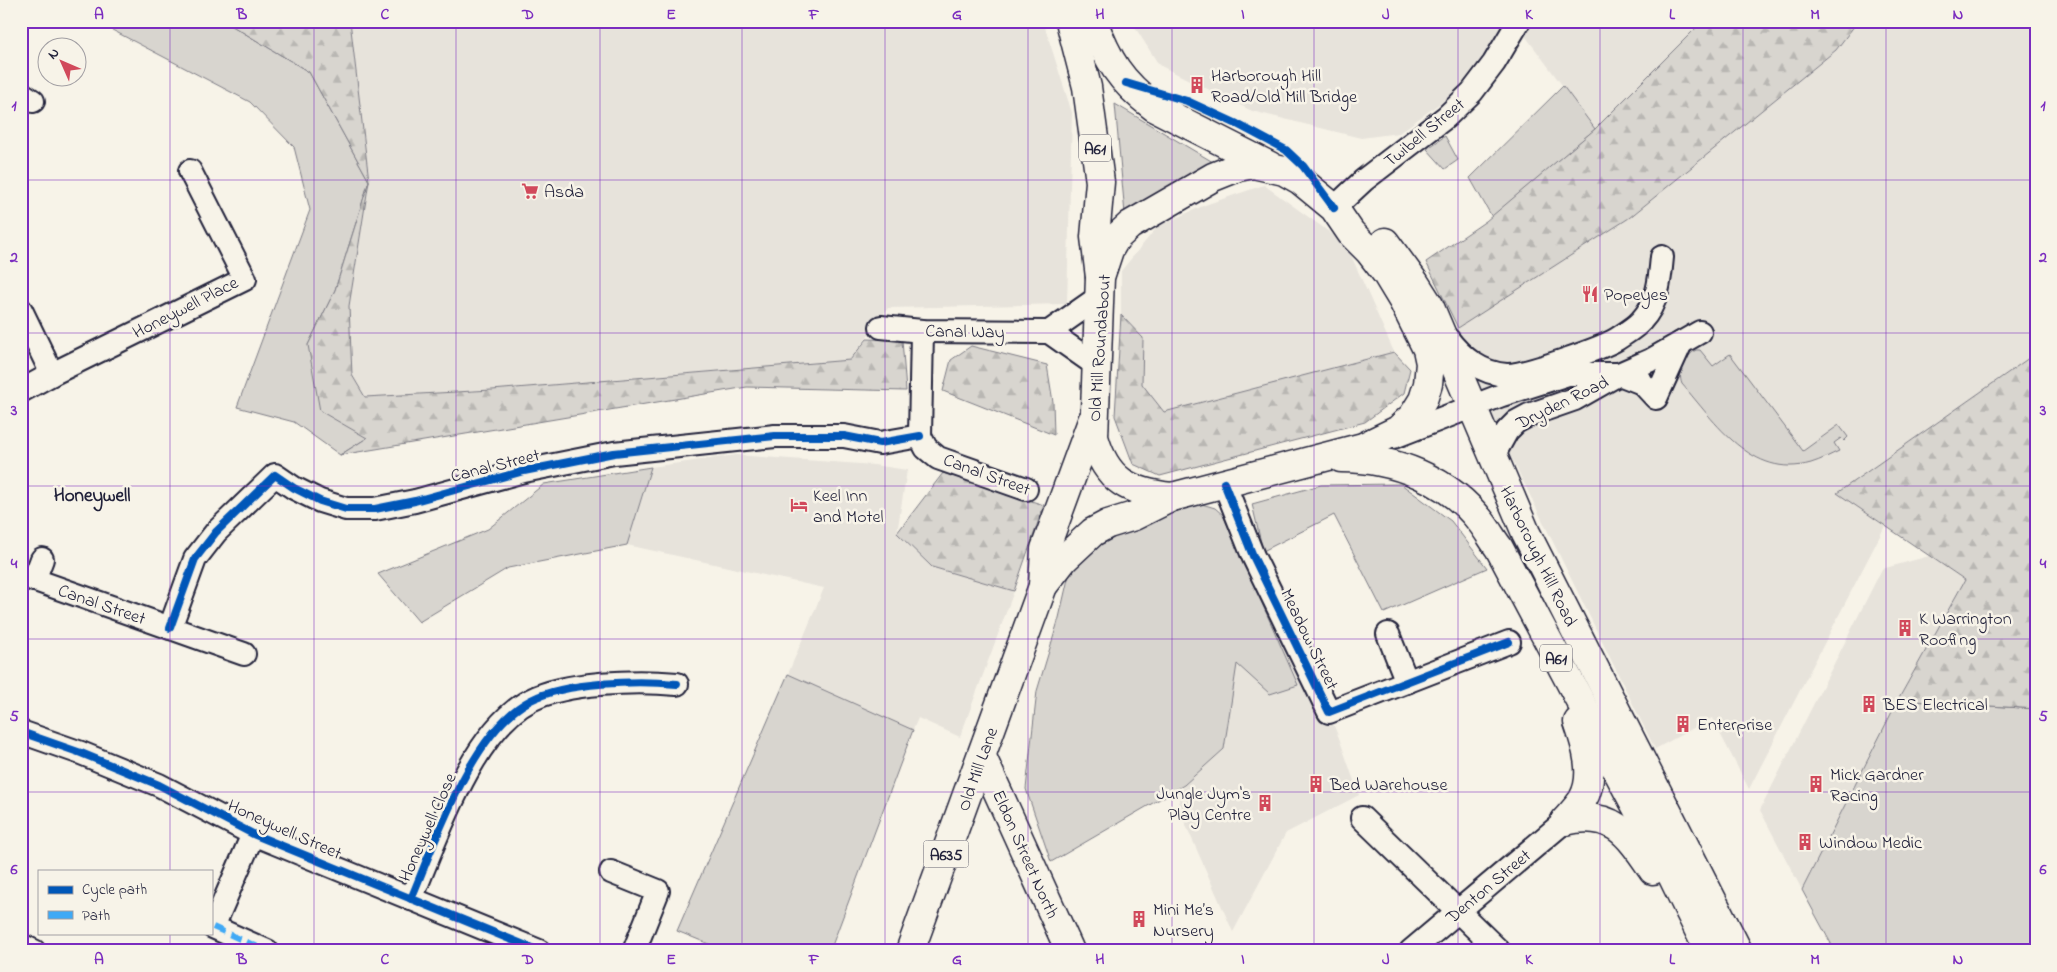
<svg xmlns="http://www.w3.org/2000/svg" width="2057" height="972" font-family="'Indie Flower',sans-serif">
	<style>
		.built { fill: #e7e3db }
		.green { fill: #d8d5cf; stroke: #7d7c85 }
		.forest { fill: url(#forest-firs); stroke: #7d7c85 }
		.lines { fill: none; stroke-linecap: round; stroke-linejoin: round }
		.street-casing { stroke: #22223b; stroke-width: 26 }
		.secondary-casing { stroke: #22223b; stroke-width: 31 }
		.primary-casing { stroke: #22223b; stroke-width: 31 }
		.highway-casing { stroke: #22223b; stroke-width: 31 }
		.street { stroke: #f7f3e8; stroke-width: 22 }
		.secondary { stroke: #f7f3e8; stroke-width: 28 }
		.primary { stroke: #f7f3e8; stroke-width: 28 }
		.highway { stroke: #f7f3e8; stroke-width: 28 }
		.quiet { stroke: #3fa9f5; stroke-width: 6; stroke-dasharray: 12 6; stroke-linecap: butt }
		.cycleway-casing { stroke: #f7f3e8; stroke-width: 11 }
		.cycleway { stroke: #0057b8; stroke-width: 8 }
		.grid { fill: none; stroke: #7b2cbf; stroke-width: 1; stroke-opacity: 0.55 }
		.labels { text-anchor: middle; stroke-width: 5; stroke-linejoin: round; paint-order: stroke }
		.shield { fill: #f7f3e8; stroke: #62616f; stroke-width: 1 }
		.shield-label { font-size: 16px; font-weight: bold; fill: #22223b }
		.poi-label { font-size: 18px; fill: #22223b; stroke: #f7f3e8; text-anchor: start }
		.street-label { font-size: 18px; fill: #22223b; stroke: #f7f3e8 }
		.neighbourhood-label { font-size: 19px; font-weight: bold; fill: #22223b; stroke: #f7f3e8 }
		.neatline { fill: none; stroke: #7b2cbf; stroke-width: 2 }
		.grid-label { font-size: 16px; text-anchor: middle; font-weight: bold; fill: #7b2cbf }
	</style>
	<defs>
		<pattern id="forest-firs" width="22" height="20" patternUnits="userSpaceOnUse" patternTransform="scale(1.25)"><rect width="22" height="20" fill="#d8d5cf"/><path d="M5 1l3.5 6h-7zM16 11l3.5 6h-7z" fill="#b9b7b3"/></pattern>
	</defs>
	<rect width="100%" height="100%" fill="#f7f3e8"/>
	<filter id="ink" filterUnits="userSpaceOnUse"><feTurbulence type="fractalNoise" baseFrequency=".02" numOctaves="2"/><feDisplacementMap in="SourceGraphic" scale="10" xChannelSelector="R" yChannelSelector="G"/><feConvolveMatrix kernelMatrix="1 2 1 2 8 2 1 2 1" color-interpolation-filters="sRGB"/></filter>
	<g filter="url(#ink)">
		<g class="built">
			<path d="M 350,21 L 1043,21 L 1072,113 L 1067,304 L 888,308 L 850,360 L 492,390 L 365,397 L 352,375 L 349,306 L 369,181 Z"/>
			<path d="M 1131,21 L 1510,21 L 1454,93 L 1399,133 L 1361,138 L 1252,111 L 1159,65 Z"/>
			<path d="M 1514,21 L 1703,21 L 1595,129 Z"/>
			<path d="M 1858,21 L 2036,21 L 2036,353 L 1837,493 L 1885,526 L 1749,789 L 1712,718 L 1655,749 L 1450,333 L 1629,218 L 1836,50 Z"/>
			<path d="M 1264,185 L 1346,244 L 1394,352 L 1164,412 L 1142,384 L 1143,338 L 1121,315 L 1121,271 L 1158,226 L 1205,205 Z"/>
			<path d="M 736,455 L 874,465 L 907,470 L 897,533 L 932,567 L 1014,591 L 960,737 L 918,718 L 913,730 L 788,674 L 824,588 L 627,545 L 651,467 Z"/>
			<path d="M 1929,556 L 1965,580 L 1898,700 L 1802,890 L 1760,810 L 1882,569 Z"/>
			<path d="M 1294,628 L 1339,738 L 1359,795 L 1286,833 L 1233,932 L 1178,807 L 1184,785 L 1224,749 L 1237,663 L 1284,632 Z"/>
		</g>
		<g class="green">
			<path d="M 95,21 L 224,21 L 309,72 L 369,181 L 335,290 L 308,345 L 367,438 L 340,455 L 294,422 L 237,407 L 310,210 L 294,147 L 250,102 Z"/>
			<path d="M 1563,86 L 1595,129 L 1492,217 L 1470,178 Z"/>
			<path d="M 1115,104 L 1213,162 L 1125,214 Z"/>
			<path d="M 1445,136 L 1458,160 L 1445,169 L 1427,149 Z"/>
			<path d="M 1696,350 L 1700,350 L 1713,366 L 1730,354 L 1803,451 L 1839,425 L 1848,437 L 1844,441 L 1841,438 L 1834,443 L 1839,451 C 1830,455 1821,460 1811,463 C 1752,480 1715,422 1682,384 C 1677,372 1685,356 1696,350 Z"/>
			<path d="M 651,467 L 627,545 L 508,568 L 419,622 L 378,574 L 488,529 L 544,484 Z"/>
			<path d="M 1401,484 L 1451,521 L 1487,568 L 1384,613 L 1334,515 L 1263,551 L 1252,504 L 1321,485 Z"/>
			<path d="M 1202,504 L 1215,508 L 1223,515 L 1298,685 L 1270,694 L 1237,664 L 1224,749 L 1184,785 L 1051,862 L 1026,789 L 1037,691 L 1059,618 L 1070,570 L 1116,528 Z"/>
			<path d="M 788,674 L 913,730 L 830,951 L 726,951 L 677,931 Z"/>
			<path d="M 1898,700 L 2036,709 L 2036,951 L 1835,951 L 1802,890 Z"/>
		</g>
		<g class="forest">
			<path d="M 224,21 L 350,21 L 369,181 L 349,306 L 352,375 L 365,397 L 492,390 L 850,360 L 867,339 L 902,340 L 906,391 L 747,387 L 340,455 L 367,438 L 320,411 L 308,345 L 335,290 L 369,181 L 309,72 Z"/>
			<path d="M 1703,21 L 1858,21 L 1836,50 L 1629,218 L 1458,328 L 1426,262 L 1486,221 L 1595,129 Z"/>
			<path d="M 1121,315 L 1143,338 L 1142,384 L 1164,412 L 1394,352 L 1410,369 L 1404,393 L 1365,422 L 1160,476 L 1133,464 L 1115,416 Z"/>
			<path d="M 971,346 L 1047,365 L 1053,402 L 1054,435 L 943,391 L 951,360 Z"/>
			<path d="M 2036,353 L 2036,709 L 1898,700 L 1965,580 L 1837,493 Z"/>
			<path d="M 943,473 L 1044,505 L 1014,591 L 932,567 L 897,533 Z"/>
		</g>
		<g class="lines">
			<g class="street-casing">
				<g id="street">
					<path d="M 21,93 L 33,101"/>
					<path d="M 1334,208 L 1364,180 L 1446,117 L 1472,92 L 1494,63 L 1519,21"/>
					<path d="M 21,310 L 52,374"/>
					<path d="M 881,327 L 922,331 L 1049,332 L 1096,365"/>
					<path d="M 922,331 L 920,436 L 926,448 L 938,458 L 1026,489"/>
					<path d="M 1049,332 L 1099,297"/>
					<path d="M 1447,338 C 1461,357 1482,374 1507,375 C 1525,375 1600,349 1617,339 C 1624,334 1635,328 1641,321 C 1658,303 1660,280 1662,257"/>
					<path d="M 1635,370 L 1642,383 L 1656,398 L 1681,343"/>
					<path d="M 21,391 L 52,374 L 245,279 L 190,171"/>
					<path d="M 1394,437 L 1502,395 L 1568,374 L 1619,374 L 1642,383"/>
					<path d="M 1492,458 L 1507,431 L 1516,422 L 1529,415 L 1575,399 L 1619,374 L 1651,360 L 1700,332"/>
					<path d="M 1224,483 L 1253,556 L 1329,712 L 1509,642"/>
					<path d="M 21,575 L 244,654"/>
					<path d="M 34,580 L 42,559"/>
					<path d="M 170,628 L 195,559 L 216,532 L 275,475 L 294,488 L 320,501 L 346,509 L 375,509 L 415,501 L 524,471 L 614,453 L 775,436 L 844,436 L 880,443 L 920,436"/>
					<path d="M 1388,634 L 1407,682"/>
					<path d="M 21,732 L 81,753 L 159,785 L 253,834 L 539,951"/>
					<path d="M 1362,818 L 1499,951"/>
					<path d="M 253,834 L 213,927 L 267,951"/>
					<path d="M 611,872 L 658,891 L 634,951"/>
					<path d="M 411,899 C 436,840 472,730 531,700 C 566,682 637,680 677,684"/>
					<path d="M 21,945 L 34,951"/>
					<path d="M 1411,951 L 1565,821"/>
				</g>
			</g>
			<g class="secondary-casing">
				<path id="secondary" d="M 982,757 L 1070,951"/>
			</g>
			<g class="primary-casing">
				<g id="primary">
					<path d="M 1070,21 L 1087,87 L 1100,182 L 1095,237 L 1100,277"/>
					<path d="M 1093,21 C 1108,61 1120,81 1154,107 L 1270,166"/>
				</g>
			</g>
			<g class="highway-casing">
				<g id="highway">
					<path d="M 1253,164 L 1284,171 L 1300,180 L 1334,208 L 1351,233 L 1369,251 L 1386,273 L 1403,301 L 1427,349 L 1430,363 L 1428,384 L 1423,400 L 1413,416 L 1398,430 L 1363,447 L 1172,497 C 1129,492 1106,481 1094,437 L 1100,277 L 1109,250 L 1116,238 L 1130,225 L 1213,177 L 1238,167 Z"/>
					<path d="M 1385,242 L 1415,283 L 1429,305 L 1526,533 L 1738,951"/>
					<path d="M 1341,458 C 1394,458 1449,479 1482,523 C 1488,531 1493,540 1499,548 L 1662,855 L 1709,951"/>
					<path d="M 1043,586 L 1045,549 L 1092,421"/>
					<path d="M 1565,821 C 1613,809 1629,835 1653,870"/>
					<path d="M 1565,821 C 1571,814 1578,807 1583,799 C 1596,776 1586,745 1578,722"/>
					<path d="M 910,951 L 1043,586 L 1064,559 L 1093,532 L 1108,524 L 1134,516 L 1172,497"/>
				</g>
			</g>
			<use href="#street" class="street"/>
			<use href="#secondary" class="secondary"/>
			<use href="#primary" class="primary"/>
			<use href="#highway" class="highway"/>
			<path class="quiet" d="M 213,927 L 267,951"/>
			<g class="cycleway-casing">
				<g id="cycleway">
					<path d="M 1126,83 L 1187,101 L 1237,124 L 1286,150 L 1303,166 L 1334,208"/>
					<path d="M 1224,483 L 1253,556 L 1329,712 L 1509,642"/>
					<path d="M 170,628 L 195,559 L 216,532 L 275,475 L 294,488 L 320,501 L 346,509 L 375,509 L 415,501 L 524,471 L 614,453 L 775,436 L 844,436 L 880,443 L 920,436"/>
					<path d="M 21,732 L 81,753 L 159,785 L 253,834 L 539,951"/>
					<path d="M 411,899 C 436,840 472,730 531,700 C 566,682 637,680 677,684"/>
				</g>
			</g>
			<use href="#cycleway" class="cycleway"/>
		</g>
	</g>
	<path class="grid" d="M 170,21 L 170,871M 314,21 L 314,951M 456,21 L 456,951M 600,21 L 600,951M 742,21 L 742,951M 885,21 L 885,951M 1028,21 L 1028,951M 1172,21 L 1172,951M 1314,21 L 1314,951M 1458,21 L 1458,951M 1600,21 L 1600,951M 1743,21 L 1743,951M 1886,21 L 1886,951M 21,180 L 2036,180M 21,333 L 2036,333M 21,486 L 2036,486M 21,639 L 2036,639M 21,792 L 2036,792M 170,933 L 170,951"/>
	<defs>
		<g id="building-bare" transform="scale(1.35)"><path d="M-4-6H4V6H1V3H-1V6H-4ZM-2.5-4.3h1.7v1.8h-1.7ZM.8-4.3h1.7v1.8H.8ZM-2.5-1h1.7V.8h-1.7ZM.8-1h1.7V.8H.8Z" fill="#d1495b" stroke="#f7f3e8" stroke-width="2.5" paint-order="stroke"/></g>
		<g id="supermarket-bare" transform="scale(1.35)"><path d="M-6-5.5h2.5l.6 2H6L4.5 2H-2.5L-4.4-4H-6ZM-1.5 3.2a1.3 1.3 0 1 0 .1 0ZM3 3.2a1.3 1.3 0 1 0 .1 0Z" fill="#d1495b" stroke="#f7f3e8" stroke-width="2.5" paint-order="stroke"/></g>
		<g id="restaurant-bare" transform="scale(1.35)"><path d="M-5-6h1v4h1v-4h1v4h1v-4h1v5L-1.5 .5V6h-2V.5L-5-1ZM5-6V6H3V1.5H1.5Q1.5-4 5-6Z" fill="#d1495b" stroke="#f7f3e8" stroke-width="2.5" paint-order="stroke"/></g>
		<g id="hotel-bare" transform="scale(1.35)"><path d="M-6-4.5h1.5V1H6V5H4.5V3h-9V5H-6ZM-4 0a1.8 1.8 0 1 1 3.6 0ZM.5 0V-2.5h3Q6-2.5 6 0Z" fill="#d1495b" stroke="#f7f3e8" stroke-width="2.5" paint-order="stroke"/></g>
	</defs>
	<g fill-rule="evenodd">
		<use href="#building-bare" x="1197" y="85"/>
		<use href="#supermarket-bare" x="530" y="191"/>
		<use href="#restaurant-bare" x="1590" y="294"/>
		<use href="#hotel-bare" x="799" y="505"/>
		<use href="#building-bare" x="1905" y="628"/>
		<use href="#building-bare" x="1869" y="704"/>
		<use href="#building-bare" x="1683" y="724"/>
		<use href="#building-bare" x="1316" y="784"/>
		<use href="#building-bare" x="1816" y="784"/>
		<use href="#building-bare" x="1265" y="803"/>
		<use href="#building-bare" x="1805" y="842"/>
		<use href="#building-bare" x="1139" y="919"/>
	</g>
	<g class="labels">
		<g class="shield">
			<rect x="1079" y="134.5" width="32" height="27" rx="4"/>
			<rect x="1540" y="644.5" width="32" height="27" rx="4"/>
			<rect x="923.5" y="840.5" width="45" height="27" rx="4"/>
		</g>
		<g class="shield-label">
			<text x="1095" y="154">A61</text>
			<text x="1556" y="664">A61</text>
			<text x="946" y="860">A635</text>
		</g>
		<g class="poi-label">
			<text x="1211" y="81">Harborough Hill<tspan x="1211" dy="21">Road/Old Mill Bridge</tspan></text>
			<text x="544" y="197">Asda</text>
			<text x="1604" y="300">Popeyes</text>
			<text x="813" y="501">Keel Inn<tspan x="813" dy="21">and Motel</tspan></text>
			<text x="1919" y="624">K Warrington<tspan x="1919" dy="21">Roofing</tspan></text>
			<text x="1883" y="710">BES Electrical</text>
			<text x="1697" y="730">Enterprise</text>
			<text x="1830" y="780">Mick Gardner<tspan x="1830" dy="21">Racing</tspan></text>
			<text x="1330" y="790">Bed Warehouse</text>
			<text x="1251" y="799" text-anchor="end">Jungle Jym's<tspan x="1251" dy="21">Play Centre</tspan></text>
			<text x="1819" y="848">Window Medic</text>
			<text x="1153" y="915">Mini Me’s<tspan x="1153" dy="21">Nursery</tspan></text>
		</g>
		<g class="street-label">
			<text transform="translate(1424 132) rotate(-39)" y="6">Twibell Street</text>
			<text transform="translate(185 307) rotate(-27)" y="6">Honeywell Place</text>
			<text transform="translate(965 331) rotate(1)" y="6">Canal Way</text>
			<text transform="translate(1099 348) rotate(-86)" y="6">Old Mill Roundabout</text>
			<text transform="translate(1562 402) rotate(-26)" y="6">Dryden Road</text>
			<text transform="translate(495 465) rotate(-14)" y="6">Canal Street</text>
			<text transform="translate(987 474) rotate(20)" y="6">Canal Street</text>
			<text transform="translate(1539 556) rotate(64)" y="6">Harborough Hill Road</text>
			<text transform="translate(102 604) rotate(19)" y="6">Canal Street</text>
			<text transform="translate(1310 639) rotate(64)" y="6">Meadow Street</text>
			<text transform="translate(977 769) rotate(-70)" y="6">Old Mill Lane</text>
			<text transform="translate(427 827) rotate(-66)" y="6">Honeywell Close</text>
			<text transform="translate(285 829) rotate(24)" y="6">Honeywell Street</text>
			<text transform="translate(1026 854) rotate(66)" y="6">Eldon Street North</text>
			<text transform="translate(1488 886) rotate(-40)" y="6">Denton Street</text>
		</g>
		<g class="neighbourhood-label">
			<text x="92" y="501">Honeywell</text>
		</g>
	</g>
	<rect width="2057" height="972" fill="none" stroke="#f7f3e8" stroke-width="55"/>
	<rect x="38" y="870" width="175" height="65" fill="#f7f3e8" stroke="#a29fa3"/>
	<rect x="48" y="886" width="25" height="8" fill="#0057b8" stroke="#a29fa3"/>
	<text x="82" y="894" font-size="15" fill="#22223b">Cycle path</text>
	<rect x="48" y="911" width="25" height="8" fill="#3fa9f5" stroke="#a29fa3"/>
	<text x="82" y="920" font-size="15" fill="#22223b">Path</text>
	<g transform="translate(62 62) rotate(315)"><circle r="24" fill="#f7f3e8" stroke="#a29fa3"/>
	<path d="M0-4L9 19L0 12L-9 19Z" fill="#d1495b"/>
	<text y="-8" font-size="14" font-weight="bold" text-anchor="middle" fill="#22223b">N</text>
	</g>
	<rect x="28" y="28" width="2002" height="916" class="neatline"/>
	<g class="grid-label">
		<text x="99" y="19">A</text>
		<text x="242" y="19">B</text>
		<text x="385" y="19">C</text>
		<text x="528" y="19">D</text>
		<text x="671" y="19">E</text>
		<text x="814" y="19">F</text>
		<text x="957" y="19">G</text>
		<text x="1100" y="19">H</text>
		<text x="1243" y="19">I</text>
		<text x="1386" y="19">J</text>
		<text x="1529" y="19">K</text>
		<text x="1672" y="19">L</text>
		<text x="1815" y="19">M</text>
		<text x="1958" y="19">N</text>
		<text x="14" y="110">1</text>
		<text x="2043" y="110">1</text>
		<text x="14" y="262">2</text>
		<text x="2043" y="262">2</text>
		<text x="14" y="415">3</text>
		<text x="2043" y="415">3</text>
		<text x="14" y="568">4</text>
		<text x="2043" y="568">4</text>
		<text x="14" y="721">5</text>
		<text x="2043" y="721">5</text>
		<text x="14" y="874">6</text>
		<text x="2043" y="874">6</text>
		<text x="99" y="964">A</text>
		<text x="242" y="964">B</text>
		<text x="385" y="964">C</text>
		<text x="528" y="964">D</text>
		<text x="671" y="964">E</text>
		<text x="814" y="964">F</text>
		<text x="957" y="964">G</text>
		<text x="1100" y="964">H</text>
		<text x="1243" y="964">I</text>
		<text x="1386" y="964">J</text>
		<text x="1529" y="964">K</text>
		<text x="1672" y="964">L</text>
		<text x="1815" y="964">M</text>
		<text x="1958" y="964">N</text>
	</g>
</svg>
